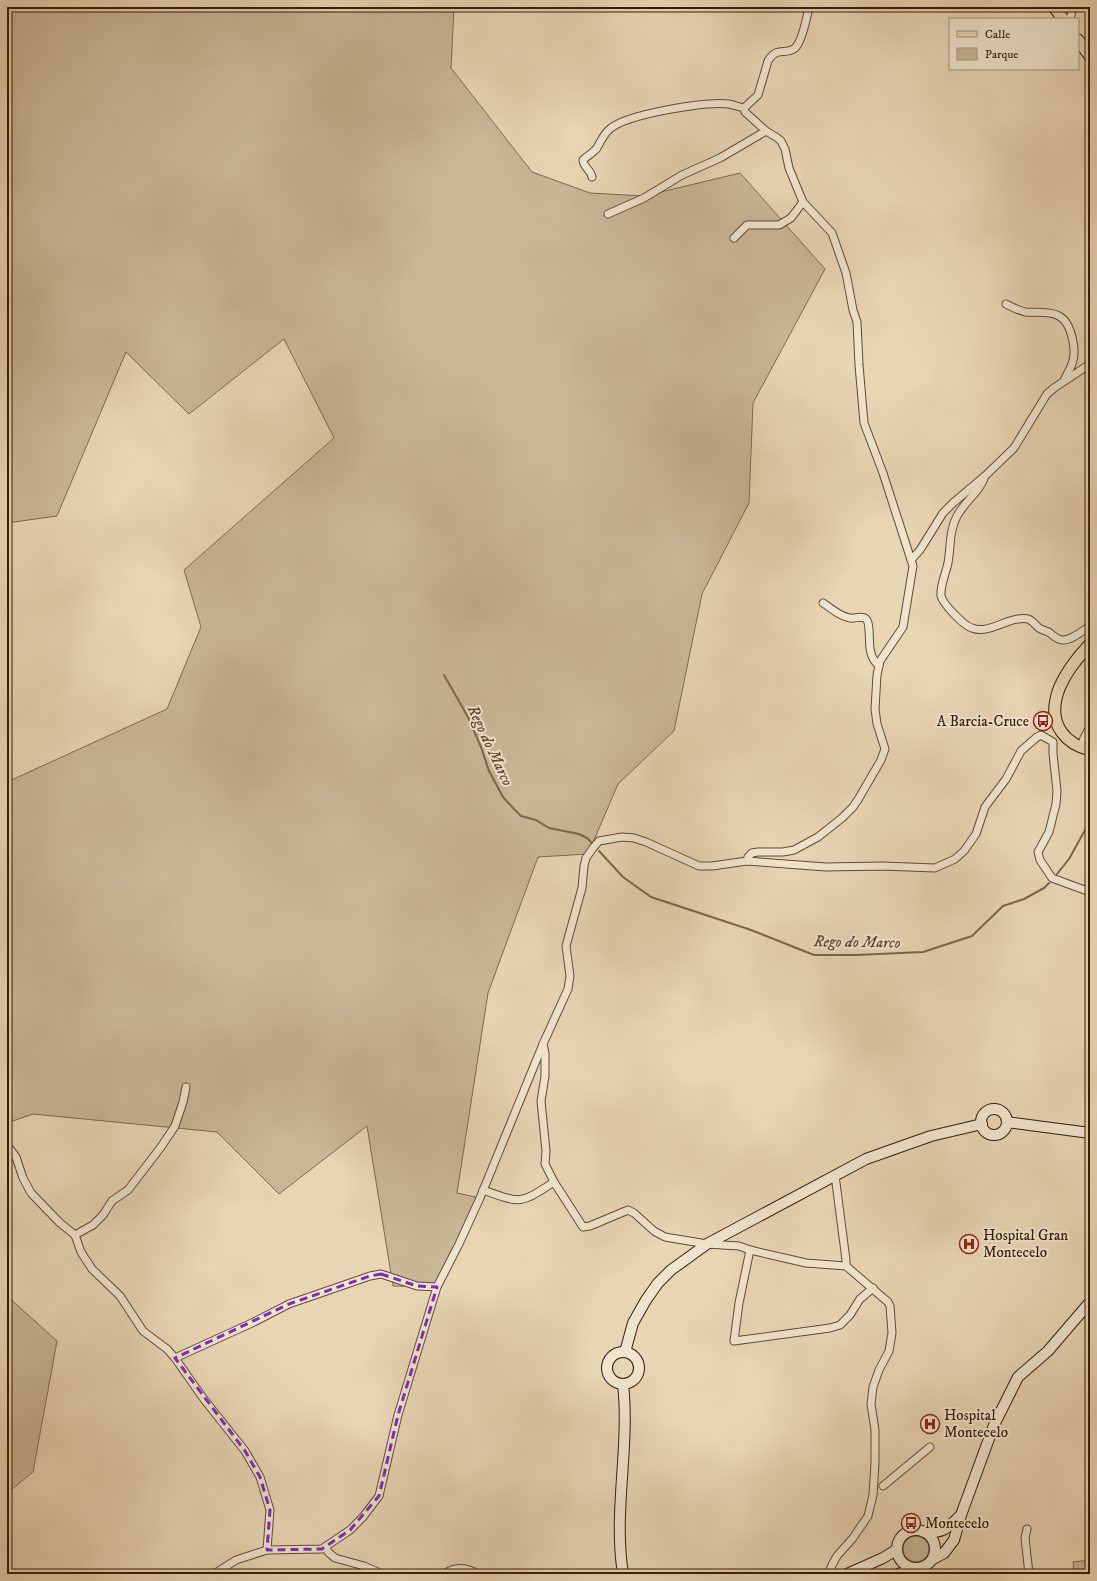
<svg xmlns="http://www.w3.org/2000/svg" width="1097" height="1581" font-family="'IM FELL DW Pica',serif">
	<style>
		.green { fill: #c9b697; stroke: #7e6950 }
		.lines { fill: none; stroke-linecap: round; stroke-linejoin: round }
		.stream { stroke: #7b654c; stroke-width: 2 }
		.street-casing { stroke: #614a33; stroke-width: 9 }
		.secondary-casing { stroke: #341c08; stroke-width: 12 }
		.primary-casing { stroke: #341c08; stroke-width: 13 }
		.street { stroke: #f0e4ce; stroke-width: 7 }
		.secondary { stroke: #f0e4ce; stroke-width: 10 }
		.primary { stroke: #e8d5b4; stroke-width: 11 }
		.marked { fill: none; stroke: #7b2cbf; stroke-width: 3; stroke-dasharray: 8 5; stroke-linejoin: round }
		.labels { text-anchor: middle; stroke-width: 4; stroke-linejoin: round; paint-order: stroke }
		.poi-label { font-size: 15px; fill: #341c08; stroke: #f0e4ce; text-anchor: start }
		.water-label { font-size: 16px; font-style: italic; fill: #5e4730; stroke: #f0e4ce }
	</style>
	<rect width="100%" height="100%" fill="#e8d5b4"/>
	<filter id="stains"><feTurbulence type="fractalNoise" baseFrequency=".005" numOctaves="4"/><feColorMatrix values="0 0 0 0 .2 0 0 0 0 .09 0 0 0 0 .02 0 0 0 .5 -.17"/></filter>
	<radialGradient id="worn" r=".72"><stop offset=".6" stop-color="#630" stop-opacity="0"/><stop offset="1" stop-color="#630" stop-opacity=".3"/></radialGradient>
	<g class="green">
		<path d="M 7,7 L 454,7 L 451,68 L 532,172 L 590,193 L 644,196 L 740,173 L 825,269 L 753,403 L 749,503 L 702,594 L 674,731 L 618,784 L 588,854 L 538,857 L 488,993 L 457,1193 L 480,1198 L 437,1287 L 393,1286 L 367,1126 L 279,1194 L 217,1132 L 33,1114 L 7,1123 L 7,782 L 167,709 L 201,627 L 184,570 L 334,438 L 284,339 L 189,414 L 126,352 L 57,516 L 7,523 Z"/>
		<path d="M 7,1296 L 57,1341 L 33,1472 L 7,1493 Z"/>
		<circle cx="916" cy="1549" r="13"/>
		<path d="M 1090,1560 L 1090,1574 L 1074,1574 L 1073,1562 Z"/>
	</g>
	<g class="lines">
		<g class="stream">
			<path d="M 444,675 L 468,717 L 481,747 L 489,771 L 503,797 L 513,808 L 521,816 L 536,820 L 549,828 L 579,834 L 587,838 L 591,842"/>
			<path d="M 599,851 L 623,877 L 651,897 L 751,930 L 814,955 L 857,955 L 923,952 L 972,936 L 1003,906 L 1024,899 L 1044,888 L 1049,883"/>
			<path d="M 1057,874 L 1069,859 L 1090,821"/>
		</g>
		<g class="street-casing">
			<g id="street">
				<path d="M 1070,19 L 1073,7"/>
				<path d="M 592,177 C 591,170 583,167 583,160 C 587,156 593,153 597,148 C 601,141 604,133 611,128 C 629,114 706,101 729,104 C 734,105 739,107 744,108"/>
				<path d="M 608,214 L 644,198 L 682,175 L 720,158 L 766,131"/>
				<path d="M 734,238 L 747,225 L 779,225 L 791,218 L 803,202"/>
				<path d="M 1006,304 C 1012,307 1019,311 1026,312 C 1036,313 1050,311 1059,316 C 1072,323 1077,351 1072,364 C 1070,370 1066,375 1064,381"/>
				<path d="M 985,476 C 980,492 965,501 957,516 C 949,531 951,546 948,563 C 946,573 940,585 941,596 C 943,604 964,626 972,628 C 987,634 1003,621 1018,619 C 1031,617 1031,621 1039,628 C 1042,630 1047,631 1050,633 C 1054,636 1057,640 1063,640 C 1072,640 1082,631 1090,626"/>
				<path d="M 911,560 L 920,550 L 943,513 L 953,503 L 985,476 L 1014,448 L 1047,394 L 1054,388 L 1090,364"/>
				<path d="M 823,603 C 831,608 840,617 850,618 C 855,619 862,615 866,619 C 871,623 868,645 871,653 C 872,658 875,662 879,666"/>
				<path d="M 1081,748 L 1084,738 L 1090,727"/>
				<path d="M 747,861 L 748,857 L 752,853 L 758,852 L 783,852 L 794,850 L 818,837 L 842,818 L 853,807 L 859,798 L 881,760 L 885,749 L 877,724 L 875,709 L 877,675 L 880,661 L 903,627 L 913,566 L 883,473 L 864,423 L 859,365 L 857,322 L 853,310 L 846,273 L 832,233 L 803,202 L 789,168 L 785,149 L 781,141 L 776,137 L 766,131 L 745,112 L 744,108 L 758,95 L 768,61 C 778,45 785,56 795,48 C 802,42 807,17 809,7"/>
				<path d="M 543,1044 L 545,1053 L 545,1076 L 541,1101 L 546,1151 L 545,1164 L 554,1182"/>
				<path d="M 7,1145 L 16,1157 L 23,1178 L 31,1193 L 60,1223 L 75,1235 L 81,1252 L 92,1269 L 120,1296 L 143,1331 L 167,1349 L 175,1358 L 203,1398 L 245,1451 L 260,1477 L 270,1510 L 267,1550"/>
				<path d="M 835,1175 L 846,1260 L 846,1266"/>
				<path d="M 483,1190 C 522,1204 520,1204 554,1182 L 583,1227 L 590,1226 L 628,1210 L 634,1213 L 654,1231 L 665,1237 L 707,1244 L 739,1246 L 750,1250 L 806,1263 L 846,1266 L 888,1302 L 890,1306 L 892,1333 L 889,1351 L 879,1370 L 873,1387 L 871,1404 L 875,1430 L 875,1463 L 873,1495 L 868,1516 L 853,1538 L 837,1556 L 832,1565 L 829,1574"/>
				<path d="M 75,1235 L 93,1225 L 103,1215 L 112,1201 L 128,1190 L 161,1147 L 175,1126 L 183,1102 L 186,1087"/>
				<path d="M 750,1250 L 739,1303 L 734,1341 L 830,1328 L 840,1325 L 850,1315 L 860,1299 L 873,1288"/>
				<path d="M 175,1358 L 254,1322 L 289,1304 L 370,1276 L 381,1274 L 417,1286 L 437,1287"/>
				<path d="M 883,1486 L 930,1447"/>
				<path d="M 1027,1529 L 1025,1538 L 1029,1574"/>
				<path d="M 326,1546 L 328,1552 L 335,1558 L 364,1566 L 382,1574"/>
				<path d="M 214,1574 L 236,1560 L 267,1550 L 322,1549 L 350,1530 L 363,1517 L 379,1496 L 398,1415 L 437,1287 L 459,1244 L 480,1198 L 543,1044 L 568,989 L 570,976 L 566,946 L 582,888 L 584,866 L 586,858 L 593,848 L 599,841 L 622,837 L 634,838 L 646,842 L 699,866 L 712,866 L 747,861 L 826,867 L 882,866 L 935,868 L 955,859 L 964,851 L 976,834 L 985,807 L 1006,779 L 1021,751 L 1037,737 L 1041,735 L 1053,742 L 1053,754 L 1057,791 L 1056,804 L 1049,832 L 1038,852 L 1040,860 L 1052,878 L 1090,892"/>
				<path d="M 445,1574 C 455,1566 467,1568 478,1574"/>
			</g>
		</g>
		<g class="secondary-casing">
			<g id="secondary">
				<circle cx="994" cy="1122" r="13"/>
				<path d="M 1007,1122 L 1090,1133"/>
				<circle cx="623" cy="1368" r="16"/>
				<path d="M 625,1352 L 633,1323 L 646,1300 L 658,1283 L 671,1270 L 707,1244 L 866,1159 L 931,1136 L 982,1124"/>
				<circle cx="916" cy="1549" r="19"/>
				<path d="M 924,1532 C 945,1533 946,1529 961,1515"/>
				<path d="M 933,1559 L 944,1553 L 954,1540 L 961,1515 L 994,1425 L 1018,1377 L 1048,1351 L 1090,1302"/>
				<path d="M 623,1574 C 613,1512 630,1447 623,1384"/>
				<path d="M 847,1574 L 883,1558 L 896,1550"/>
				<path d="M 898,1574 L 914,1569"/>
			</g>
		</g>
		<g class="primary-casing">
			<g id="primary">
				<path d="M 1054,7 L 1063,19"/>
				<path d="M 1078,40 L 1090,56"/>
				<path d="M 1090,644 C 1077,658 1060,679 1056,699 C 1050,726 1066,744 1090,750"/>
			</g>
		</g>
		<use href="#street" class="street"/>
		<use href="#secondary" class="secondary"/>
		<use href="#primary" class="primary"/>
	</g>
	<path class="marked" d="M 381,1274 L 417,1286 L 437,1287 L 398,1415 L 379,1496 L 350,1530 L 322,1549 L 267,1550 L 270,1510 L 260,1477 L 245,1451 L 175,1358 L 289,1304 L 370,1276 Z"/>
	<defs>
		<g id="bus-ring" transform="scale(1)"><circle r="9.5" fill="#f0e4ce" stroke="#8f2418" stroke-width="1.5"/><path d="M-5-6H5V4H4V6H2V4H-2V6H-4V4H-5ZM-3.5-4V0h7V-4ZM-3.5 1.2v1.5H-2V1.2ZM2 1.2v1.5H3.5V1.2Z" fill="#8f2418"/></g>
		<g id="hospital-ring" transform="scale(1)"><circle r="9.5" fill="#f0e4ce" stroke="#8f2418" stroke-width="1.5"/><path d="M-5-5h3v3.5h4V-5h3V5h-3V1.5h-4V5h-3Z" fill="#8f2418"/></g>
	</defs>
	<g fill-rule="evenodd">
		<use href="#bus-ring" x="1043" y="721"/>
		<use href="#hospital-ring" x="969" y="1244"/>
		<use href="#hospital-ring" x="930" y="1424"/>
		<use href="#bus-ring" x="911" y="1523"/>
	</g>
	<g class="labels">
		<g class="poi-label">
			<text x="1029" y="726" text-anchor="end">A Barcia-Cruce</text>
			<text x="983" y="1240">Hospital Gran<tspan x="983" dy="17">Montecelo</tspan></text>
			<text x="944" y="1420">Hospital<tspan x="944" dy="17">Montecelo</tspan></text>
			<text x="925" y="1528">Montecelo</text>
		</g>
		<g class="water-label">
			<text transform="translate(491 745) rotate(65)" y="6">Rego do Marco</text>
			<text transform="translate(857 941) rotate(1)" y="6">Rego do Marco</text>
		</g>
	</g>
	<rect width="1097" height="1581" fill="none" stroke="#e8d5b4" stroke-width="24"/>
	<rect x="8" y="8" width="1081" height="1565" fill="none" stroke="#341c08" stroke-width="2"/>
	<rect x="12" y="12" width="1073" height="1557" fill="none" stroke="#341c08"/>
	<rect x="949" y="18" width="130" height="52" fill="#f0e4ce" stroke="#a5947f"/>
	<rect x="957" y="31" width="20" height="6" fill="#e8d5b4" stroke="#a5947f"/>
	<text x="985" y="38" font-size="12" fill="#341c08">Calle</text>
	<rect x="957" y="48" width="20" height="12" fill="#c9b697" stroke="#a5947f"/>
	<text x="985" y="58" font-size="12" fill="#341c08">Parque</text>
	<rect width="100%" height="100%" filter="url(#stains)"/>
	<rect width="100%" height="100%" fill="url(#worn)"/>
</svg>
